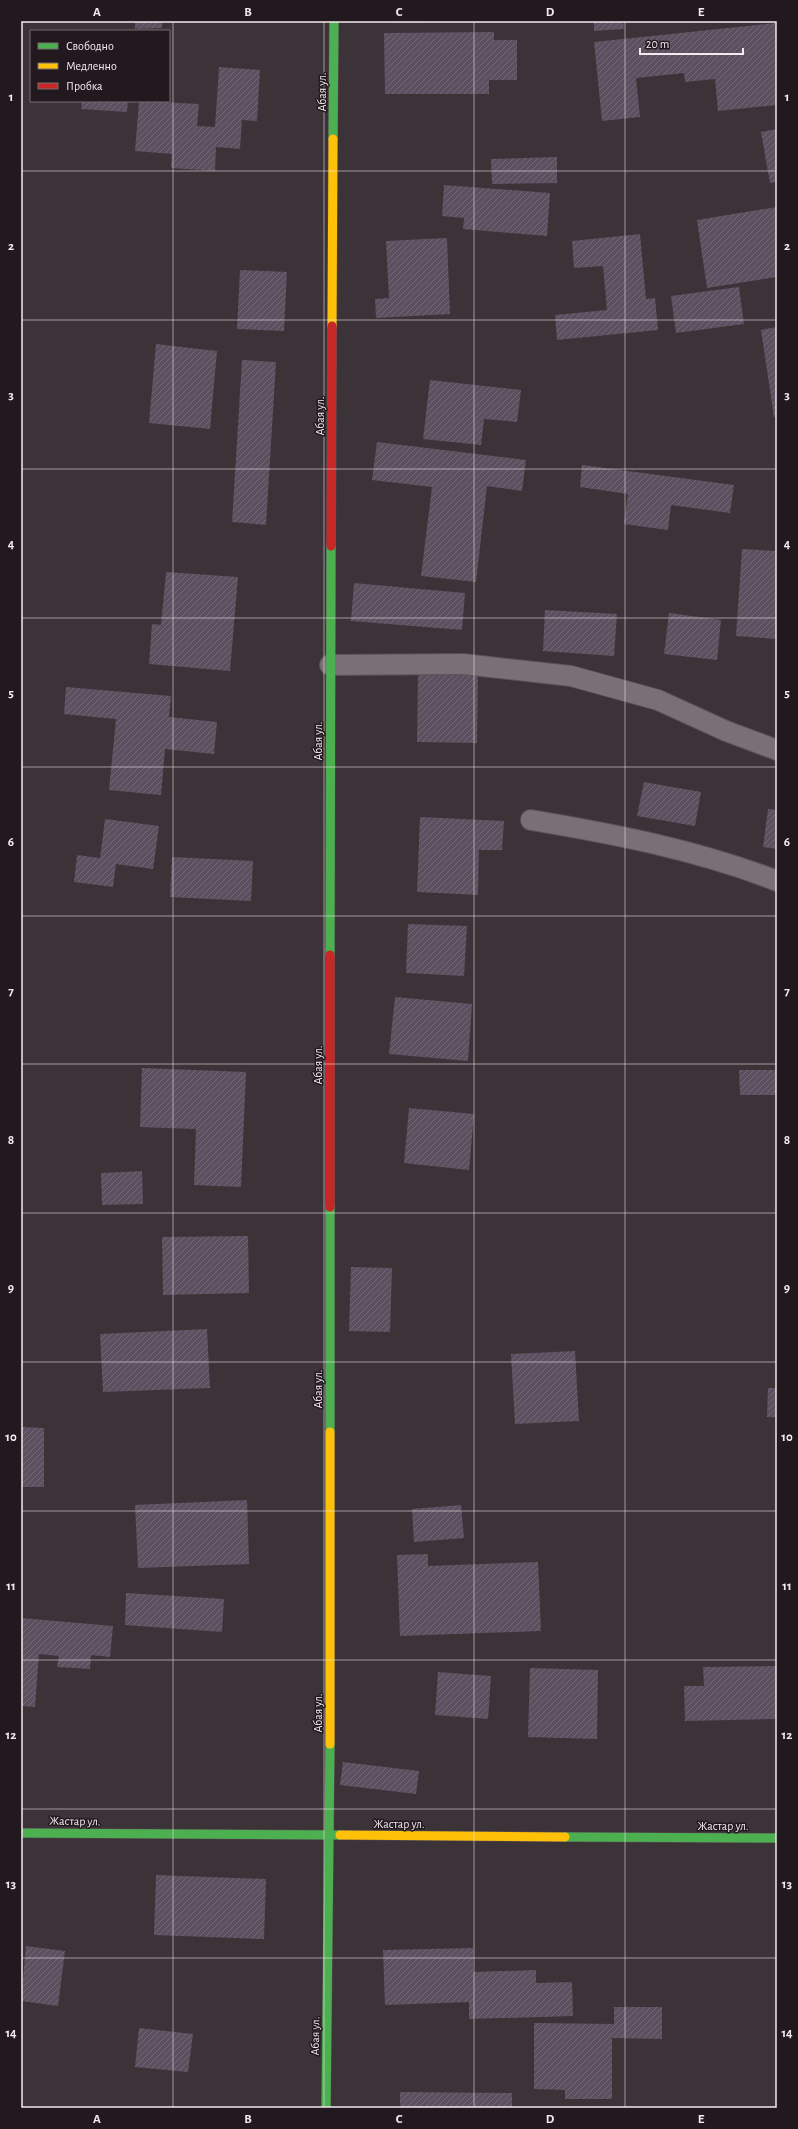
<svg xmlns="http://www.w3.org/2000/svg" width="798" height="2129" font-family="'Alegreya Sans',sans-serif">
	<style>
		.building { fill: url(#building-hatch) }
		.lines { fill: none; stroke-linecap: round; stroke-linejoin: round }
		.lane-casing { stroke: #595156; stroke-width: 22 }
		.fast-casing { stroke: #595156; stroke-width: 10 }
		.slow-casing { stroke: #595156; stroke-width: 10 }
		.jam-casing { stroke: #595156; stroke-width: 10 }
		.lane { stroke: #787074; stroke-width: 20 }
		.fast { stroke: #4caf50; stroke-width: 9 }
		.slow { stroke: #ffc107; stroke-width: 9 }
		.jam { stroke: #c62828; stroke-width: 9 }
		.grid { fill: none; stroke: #f5e9f0; stroke-width: 1; stroke-opacity: 0.55 }
		.labels { text-anchor: middle; stroke-width: 3; stroke-linejoin: round; paint-order: stroke }
		.street-label { font-size: 12px; fill: #f5e9f0; stroke: #21191e }
		.neatline { fill: none; stroke: #f5e9f0; stroke-width: 1.5 }
		.grid-label { font-size: 13px; text-anchor: middle; font-weight: bold; fill: #f5e9f0 }
	</style>
	<defs>
		<pattern id="building-hatch" width="6" height="6" patternUnits="userSpaceOnUse"><rect width="6" height="6" fill="#5b505f"/><path d="M-1 1l2-2M0 6l6-6M5 7l2-2" fill="none" stroke="#736976"/></pattern>
	</defs>
	<rect width="100%" height="100%" fill="#3c3338"/>
	<g class="building">
		<path d="M 135,21 L 162,21 L 162,28 L 135,29 Z"/>
		<path d="M 378,21 L 422,21 L 421,23 L 378,22 Z"/>
		<path d="M 594,21 L 623,21 L 624,29 L 594,31 Z"/>
		<path d="M 777,23 L 777,105 L 718,111 L 715,79 L 685,82 L 684,73 L 636,78 L 640,117 L 602,121 L 594,42 Z"/>
		<path d="M 494,32 L 494,40 L 517,40 L 517,80 L 489,80 L 489,94 L 385,94 L 384,33 Z"/>
		<path d="M 219,67 L 260,70 L 257,121 L 242,120 L 240,149 L 216,147 L 215,171 L 171,168 L 172,154 L 135,151 L 139,101 L 199,104 L 197,126 L 215,127 Z"/>
		<path d="M 82,101 L 128,101 L 127,112 L 81,109 Z"/>
		<path d="M 777,129 L 777,182 L 770,183 L 761,132 Z"/>
		<path d="M 557,157 L 557,183 L 492,184 L 491,159 Z"/>
		<path d="M 444,185 L 550,193 L 547,236 L 463,229 L 464,218 L 442,216 Z"/>
		<path d="M 777,207 L 777,277 L 707,288 L 697,220 Z"/>
		<path d="M 640,234 L 646,299 L 655,298 L 658,330 L 557,340 L 555,315 L 607,310 L 603,266 L 574,268 L 572,241 Z"/>
		<path d="M 447,238 L 450,314 L 376,318 L 375,299 L 389,298 L 386,241 Z"/>
		<path d="M 240,270 L 287,272 L 284,331 L 237,329 Z"/>
		<path d="M 739,287 L 744,324 L 676,333 L 671,296 Z"/>
		<path d="M 777,327 L 777,417 L 774,417 L 761,330 Z"/>
		<path d="M 156,344 L 217,351 L 210,429 L 149,423 Z"/>
		<path d="M 242,360 L 276,362 L 266,525 L 232,522 Z"/>
		<path d="M 430,380 L 521,390 L 517,422 L 484,419 L 481,445 L 423,439 Z"/>
		<path d="M 377,442 L 526,460 L 522,491 L 487,486 L 476,582 L 421,576 L 432,487 L 372,480 Z"/>
		<path d="M 582,465 L 734,485 L 730,513 L 671,505 L 668,530 L 624,524 L 628,494 L 580,487 Z"/>
		<path d="M 742,549 L 777,551 L 777,639 L 736,636 Z"/>
		<path d="M 166,572 L 238,577 L 230,671 L 149,664 L 152,624 L 161,625 Z"/>
		<path d="M 354,583 L 465,593 L 462,630 L 351,621 Z"/>
		<path d="M 545,610 L 617,614 L 614,656 L 543,651 Z"/>
		<path d="M 669,613 L 721,620 L 717,660 L 664,654 Z"/>
		<path d="M 418,669 L 478,671 L 477,743 L 417,742 Z"/>
		<path d="M 66,687 L 171,696 L 169,717 L 217,722 L 214,754 L 165,749 L 161,795 L 109,790 L 116,719 L 64,714 Z"/>
		<path d="M 644,782 L 701,792 L 695,826 L 637,816 Z"/>
		<path d="M 768,809 L 777,810 L 777,849 L 763,847 Z"/>
		<path d="M 420,817 L 504,821 L 502,850 L 479,850 L 478,895 L 417,892 Z"/>
		<path d="M 105,819 L 159,826 L 153,869 L 116,864 L 113,887 L 74,882 L 77,855 L 100,858 Z"/>
		<path d="M 172,857 L 253,861 L 251,901 L 170,897 Z"/>
		<path d="M 408,924 L 467,926 L 464,976 L 406,973 Z"/>
		<path d="M 395,997 L 472,1004 L 468,1061 L 389,1054 Z"/>
		<path d="M 142,1068 L 246,1072 L 241,1187 L 194,1185 L 196,1129 L 140,1127 Z"/>
		<path d="M 739,1070 L 777,1070 L 777,1095 L 740,1095 Z"/>
		<path d="M 409,1108 L 474,1114 L 469,1170 L 404,1163 Z"/>
		<path d="M 142,1171 L 143,1204 L 102,1205 L 101,1173 Z"/>
		<path d="M 248,1236 L 249,1293 L 163,1295 L 162,1237 Z"/>
		<path d="M 351,1267 L 392,1268 L 390,1332 L 349,1331 Z"/>
		<path d="M 207,1329 L 210,1388 L 103,1392 L 100,1334 Z"/>
		<path d="M 575,1351 L 579,1421 L 515,1424 L 511,1354 Z"/>
		<path d="M 768,1388 L 777,1388 L 777,1417 L 767,1417 Z"/>
		<path d="M 21,1427 L 44,1428 L 44,1487 L 21,1487 Z"/>
		<path d="M 247,1500 L 249,1564 L 138,1568 L 135,1505 Z"/>
		<path d="M 461,1505 L 464,1538 L 414,1542 L 412,1509 Z"/>
		<path d="M 428,1554 L 428,1566 L 538,1562 L 541,1631 L 400,1636 L 397,1555 Z"/>
		<path d="M 126,1593 L 224,1599 L 222,1632 L 125,1625 Z"/>
		<path d="M 21,1618 L 113,1626 L 110,1657 L 91,1655 L 90,1669 L 57,1667 L 59,1656 L 39,1654 L 35,1707 L 21,1706 Z"/>
		<path d="M 777,1666 L 777,1719 L 685,1721 L 684,1686 L 704,1686 L 703,1667 Z"/>
		<path d="M 530,1668 L 598,1670 L 597,1739 L 528,1737 Z"/>
		<path d="M 438,1672 L 491,1676 L 488,1719 L 435,1715 Z"/>
		<path d="M 343,1762 L 419,1771 L 416,1794 L 340,1785 Z"/>
		<path d="M 156,1875 L 266,1879 L 264,1939 L 154,1935 Z"/>
		<path d="M 26,1946 L 65,1951 L 58,2006 L 21,2001 Z"/>
		<path d="M 473,1948 L 473,1972 L 536,1970 L 536,1983 L 572,1982 L 573,2016 L 469,2019 L 469,2002 L 385,2005 L 383,1950 Z"/>
		<path d="M 614,2007 L 662,2007 L 662,2039 L 612,2038 L 612,2099 L 565,2099 L 565,2090 L 534,2089 L 534,2023 L 614,2024 Z"/>
		<path d="M 139,2028 L 193,2034 L 188,2072 L 135,2067 Z"/>
		<path d="M 400,2092 L 512,2093 L 512,2108 L 400,2108 Z"/>
	</g>
	<g class="lines">
		<g class="lane-casing">
			<g id="lane">
				<path d="M 330,665 L 463,664 L 571,676 L 658,700 L 726,731 L 777,750"/>
				<path d="M 531,820 C 614,834 698,850 777,881"/>
			</g>
		</g>
		<g class="fast-casing">
			<g id="fast">
				<path d="M 333,139 L 334,21"/>
				<path d="M 330,955 L 331,546"/>
				<path d="M 330,1207 L 330,1432"/>
				<path d="M 21,1833 L 340,1835"/>
				<path d="M 565,1837 L 777,1838"/>
				<path d="M 326,2108 L 330,1744"/>
			</g>
		</g>
		<g class="slow-casing">
			<g id="slow">
				<path d="M 332,326 L 333,139"/>
				<path d="M 330,1432 L 330,1744"/>
				<path d="M 340,1835 L 565,1837"/>
			</g>
		</g>
		<g class="jam-casing">
			<g id="jam">
				<path d="M 331,546 L 332,326"/>
				<path d="M 330,955 L 330,1207"/>
			</g>
		</g>
		<use href="#lane" class="lane"/>
		<use href="#fast" class="fast"/>
		<use href="#slow" class="slow"/>
		<use href="#jam" class="jam"/>
	</g>
	<path class="grid" d="M 173,21 L 173,2108M 324,21 L 324,2108M 474,21 L 474,2108M 625,21 L 625,2108M 21,171 L 777,171M 21,320 L 777,320M 21,469 L 777,469M 21,618 L 777,618M 21,767 L 777,767M 21,916 L 777,916M 21,1064 L 777,1064M 21,1213 L 777,1213M 21,1362 L 777,1362M 21,1511 L 777,1511M 21,1660 L 777,1660M 21,1809 L 777,1809M 21,1958 L 777,1958"/>
	<g class="labels">
		<g class="street-label">
			<text transform="translate(322 92) rotate(-90)" y="4">Абая ул.</text>
			<text transform="translate(320 416) rotate(-90)" y="4">Абая ул.</text>
			<text transform="translate(318 741) rotate(-90)" y="4">Абая ул.</text>
			<text transform="translate(318 1065) rotate(-90)" y="4">Абая ул.</text>
			<text transform="translate(318 1389) rotate(-90)" y="4">Абая ул.</text>
			<text transform="translate(318 1713) rotate(-90)" y="4">Абая ул.</text>
			<text transform="translate(75 1821) rotate(1)" y="4">Жастар ул.</text>
			<text x="399" y="1828">Жастар ул.</text>
			<text x="723" y="1830">Жастар ул.</text>
			<text transform="translate(315 2036) rotate(-89)" y="4">Абая ул.</text>
		</g>
	</g>
	<rect width="798" height="2129" fill="none" stroke="#21191e" stroke-width="44"/>
	<rect x="30" y="30" width="140" height="72" fill="#21191e" stroke="#766c72"/>
	<rect x="38" y="43" width="20" height="6" fill="#4caf50" stroke="#766c72"/>
	<text x="66" y="50" font-size="12" fill="#f5e9f0">Свободно</text>
	<rect x="38" y="63" width="20" height="6" fill="#ffc107" stroke="#766c72"/>
	<text x="66" y="70" font-size="12" fill="#f5e9f0">Медленно</text>
	<rect x="38" y="83" width="20" height="6" fill="#c62828" stroke="#766c72"/>
	<text x="66" y="90" font-size="12" fill="#f5e9f0">Пробка</text>
	<path d="M640 48v6h103v-6" fill="none" stroke="#f5e9f0" stroke-width="2"/>
	<text x="646" y="48" font-size="12" fill="#f5e9f0" stroke="#21191e" stroke-width="3" paint-order="stroke">20 m</text>
	<rect x="22" y="22" width="754" height="2085" class="neatline"/>
	<g class="grid-label">
		<text x="97" y="16">A</text>
		<text x="248" y="16">B</text>
		<text x="399" y="16">C</text>
		<text x="550" y="16">D</text>
		<text x="701" y="16">E</text>
		<text x="11" y="101">1</text>
		<text x="787" y="101">1</text>
		<text x="11" y="250">2</text>
		<text x="787" y="250">2</text>
		<text x="11" y="399">3</text>
		<text x="787" y="399">3</text>
		<text x="11" y="548">4</text>
		<text x="787" y="548">4</text>
		<text x="11" y="697">5</text>
		<text x="787" y="697">5</text>
		<text x="11" y="846">6</text>
		<text x="787" y="846">6</text>
		<text x="11" y="995">7</text>
		<text x="787" y="995">7</text>
		<text x="11" y="1144">8</text>
		<text x="787" y="1144">8</text>
		<text x="11" y="1292">9</text>
		<text x="787" y="1292">9</text>
		<text x="11" y="1441">10</text>
		<text x="787" y="1441">10</text>
		<text x="11" y="1590">11</text>
		<text x="787" y="1590">11</text>
		<text x="11" y="1739">12</text>
		<text x="787" y="1739">12</text>
		<text x="11" y="1888">13</text>
		<text x="787" y="1888">13</text>
		<text x="11" y="2037">14</text>
		<text x="787" y="2037">14</text>
		<text x="97" y="2123">A</text>
		<text x="248" y="2123">B</text>
		<text x="399" y="2123">C</text>
		<text x="550" y="2123">D</text>
		<text x="701" y="2123">E</text>
	</g>
</svg>
